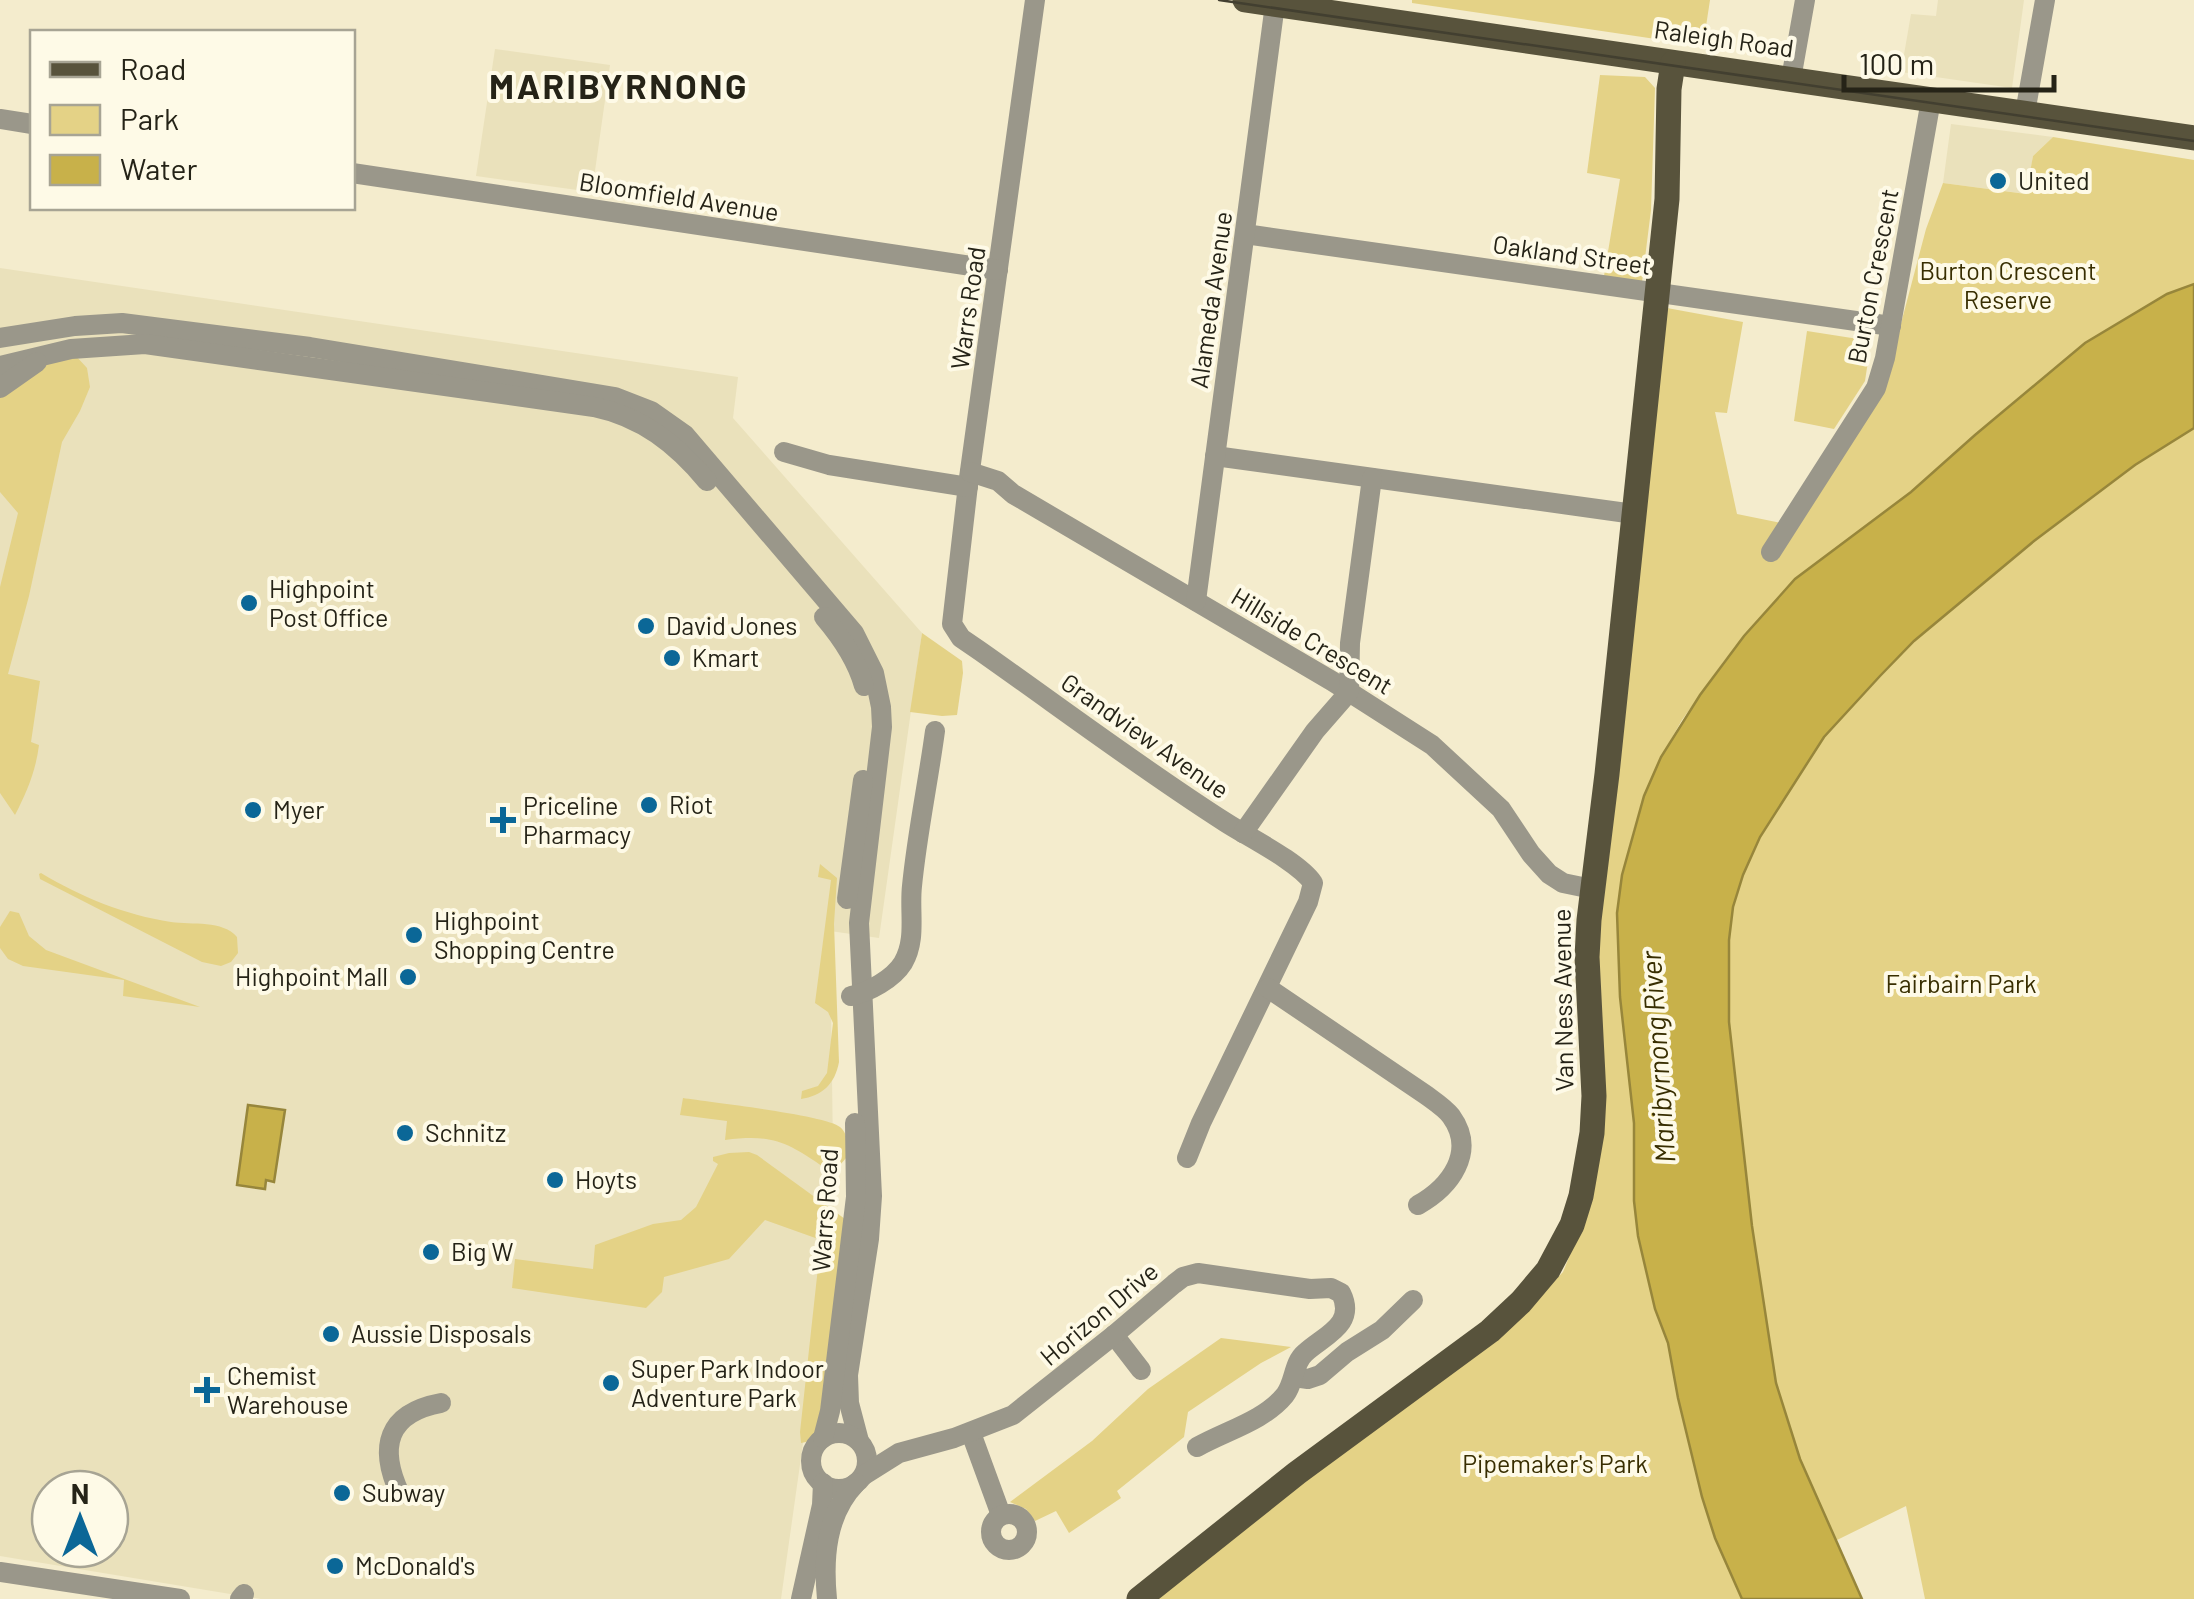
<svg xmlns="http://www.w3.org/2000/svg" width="2194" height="1599" font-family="Barlow,sans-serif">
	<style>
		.built { fill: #eae1bb; fill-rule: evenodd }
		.green { fill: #e4d286 }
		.water { fill: #c8b14a; stroke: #97863b; stroke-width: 2.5 }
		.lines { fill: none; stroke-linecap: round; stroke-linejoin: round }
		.minor { stroke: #9a978a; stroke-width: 20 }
		.major { stroke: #58533c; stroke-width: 25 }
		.tram { stroke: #423f30; stroke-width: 2.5 }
		.poi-dot { fill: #0b6797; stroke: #fefae7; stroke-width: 4 }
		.labels { text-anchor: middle; stroke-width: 8; stroke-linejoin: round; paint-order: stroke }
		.street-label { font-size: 25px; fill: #252317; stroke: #fefae7 }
		.poi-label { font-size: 25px; fill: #252317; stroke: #fefae7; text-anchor: start }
		.park-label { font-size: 25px; fill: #382e01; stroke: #fefae7 }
		.water-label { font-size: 28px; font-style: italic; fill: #382e01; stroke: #fefae7 }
		.district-label { font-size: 35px; font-weight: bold; letter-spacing: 2.5px; fill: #252317; stroke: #fefae7 }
	</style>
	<rect width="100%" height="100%" fill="#f4eccd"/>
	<g class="built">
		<path d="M 1938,0 L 2024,0 L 2012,88 L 1901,72 L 1911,14 L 1936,16 Z"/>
		<path d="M 495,49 L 610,65 L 592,192 L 476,176 Z"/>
		<path d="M 1951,124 L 2053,137 L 2033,156 L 2027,194 L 1943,183 Z"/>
		<path d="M 0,268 L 738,377 L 733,418 L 922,633 L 879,938 L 830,931 L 834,1224 L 781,1599 L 261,1599 L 0,1556 ZM 50,1489 L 110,1489 L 110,1549 L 50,1549 Z"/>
	</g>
	<g class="green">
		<path d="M 1412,0 L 1710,0 L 1703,46 L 1412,3 Z"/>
		<path d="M 1600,75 L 1645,77 L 1655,88 L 1651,210 L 1642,282 L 1604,276 L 1620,179 L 1587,173 Z"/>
		<path d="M 2053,137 L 2194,160 L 2194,284 L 2167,294 L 2085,343 L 1975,435 L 1911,492 L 1795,579 L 1724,661 L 1682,720 L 1661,757 L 1644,796 L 1633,832 L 1617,913 L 1620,997 L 1634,1123 L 1634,1201 L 1638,1236 L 1655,1309 L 1668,1343 L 1689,1446 L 1742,1599 L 1151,1599 L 1360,1437 L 1501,1336 L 1563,1272 L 1588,1210 L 1596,921 L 1667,308 L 1743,322 L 1727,413 L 1715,412 L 1737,514 L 1796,526 L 1885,384 L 1926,229 L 1943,183 L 2026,194 L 2033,156 Z"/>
		<path d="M 1807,331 L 1871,341 L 1865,381 L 1834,429 L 1794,421 Z"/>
		<path d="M 75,355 L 87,368 L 90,387 L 80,411 L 62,442 L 29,596 L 8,674 L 40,681 L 31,742 L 39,745 C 36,770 27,792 15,815 L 0,793 L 0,587 L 18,513 L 0,492 L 0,388 L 34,364 Z"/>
		<path d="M 2194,428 L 2194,1599 L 1925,1599 L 1906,1506 L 1835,1541 L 1800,1459 L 1776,1383 L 1752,1226 L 1733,1070 L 1727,980 L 1729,940 L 1733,907 L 1743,875 L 1760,837 L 1824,737 L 1914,641 L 2034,541 L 2135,465 Z"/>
		<path d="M 922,633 L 962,661 L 963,673 L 957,715 L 942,716 L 910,712 Z"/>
		<path d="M 820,864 L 837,878 L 834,924 L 839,1062 C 835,1084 822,1096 801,1099 L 802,1091 L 818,1086 L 827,1073 L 833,1023 L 828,1012 L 815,1003 L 831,880 L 818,877 Z"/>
		<path d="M 41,873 C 81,897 125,915 171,922 C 192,925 223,920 237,937 L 238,953 L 231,962 L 221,966 L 202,962 L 40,879 L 39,874 Z"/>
		<path d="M 10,911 L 19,913 L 29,936 L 46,950 L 200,1007 L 123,996 L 124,980 L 23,966 L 8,959 L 0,948 L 0,927 Z"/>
		<path d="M 683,1098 C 708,1102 827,1115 840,1127 C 849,1134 847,1147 847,1157 L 839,1166 L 825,1168 C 786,1142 774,1134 725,1140 L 727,1121 L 680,1115 Z"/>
		<path d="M 749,1152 L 757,1155 L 845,1219 L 818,1433 L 806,1442 L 801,1443 L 800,1432 L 821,1240 L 765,1220 L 729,1259 L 664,1277 L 662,1292 L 646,1308 L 512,1288 L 515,1259 L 593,1269 L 595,1245 L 653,1224 L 681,1220 L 696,1207 L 718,1164 L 713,1161 L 713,1157 L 729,1153 Z"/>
		<path d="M 1221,1338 L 1291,1347 L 1261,1363 L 1188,1412 L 1184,1437 L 1117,1491 L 1121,1498 L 1069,1533 L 1056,1511 L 1035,1521 L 1026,1509 L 1010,1502 L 1092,1441 L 1148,1389 Z"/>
	</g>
	<g class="water">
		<path d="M 2194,284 L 2194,428 L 2135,465 L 2034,541 L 1914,641 L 1880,676 L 1824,737 L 1760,837 L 1743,875 L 1733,907 L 1729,940 L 1729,1022 L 1752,1226 L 1776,1383 L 1800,1459 L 1862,1599 L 1742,1599 L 1715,1538 L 1702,1497 L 1678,1398 L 1668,1343 L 1655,1309 L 1638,1236 L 1634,1201 L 1634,1123 L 1620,997 L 1617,913 L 1622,875 L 1644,796 L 1661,757 L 1700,695 L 1744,636 L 1795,579 L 1911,492 L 1975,435 L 2085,343 L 2167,294 Z"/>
		<path d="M 248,1105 L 285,1110 L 274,1182 L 266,1180 L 265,1189 L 237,1185 Z"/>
	</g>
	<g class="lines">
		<g class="minor">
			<path d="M 1035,0 L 968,485 L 952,624 L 961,638 L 980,651 C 1061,708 1142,769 1225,822 C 1248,837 1299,862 1313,883 L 1308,902 L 1201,1123 L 1187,1158"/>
			<path d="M 1791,79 L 1805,0"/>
			<path d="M 2025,113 L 2045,0"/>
			<path d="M 0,119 L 32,124"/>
			<path d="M 352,173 L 998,270"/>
			<path d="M 1245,234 L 1891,326"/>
			<path d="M 0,338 L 75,326 L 122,323 L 310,347 L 615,397 L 651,411 L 685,435 L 854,633 L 874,673 L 881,707 L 882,727 L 859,923 L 872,1196 L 869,1239 L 848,1375 L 849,1403 L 859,1441"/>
			<path d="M 0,366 L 71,349 L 145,344 L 594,407 C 642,417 676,444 707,481"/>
			<path d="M 0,388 L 37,362"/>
			<path d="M 784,452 L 829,465 L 968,487"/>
			<path d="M 1215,456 L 1634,514"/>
			<path d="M 970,472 L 998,481 L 1013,494 L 1332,681 L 1432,745 L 1501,809 L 1531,854 L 1549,874 L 1563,883 L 1592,889"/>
			<path d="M 1771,552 L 1876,388 L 1885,358 L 1931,100"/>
			<path d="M 1196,601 L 1275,4"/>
			<path d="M 824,617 C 841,637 857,660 864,686"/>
			<path d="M 1243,833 L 1315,731 L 1349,692 L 1350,643 L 1372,478"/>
			<path d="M 847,899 L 863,780"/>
			<path d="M 1268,988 L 1426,1095 C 1434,1101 1445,1108 1451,1116 C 1477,1152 1450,1187 1418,1205"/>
			<path d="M 851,996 C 869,992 893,979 903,963 C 917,939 909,912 912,886 C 917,834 928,783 935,731"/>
			<path d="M 1114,1335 L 1141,1370"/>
			<path d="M 1294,1377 L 1308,1379 L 1320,1375 L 1347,1352 L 1382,1330 L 1413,1300"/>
			<path d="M 971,1433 L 1001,1515"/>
			<circle cx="839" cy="1461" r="28"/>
			<path d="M 823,1438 L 830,1411 L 856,1197 L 855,1123"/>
			<path d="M 864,1475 L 899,1453 L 954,1438 L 1013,1415 L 1114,1335 L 1174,1284 L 1183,1277 L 1198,1273 L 1310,1289 L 1331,1288 L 1341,1293 C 1357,1325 1323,1336 1305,1353 C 1293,1363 1295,1382 1285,1395 C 1264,1421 1225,1431 1197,1447"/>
			<path d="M 400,1494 C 378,1447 387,1413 441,1403"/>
			<circle cx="1009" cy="1532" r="18"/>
			<path d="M 0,1572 L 180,1599"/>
			<path d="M 240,1599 L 244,1594"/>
			<path d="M 801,1599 L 822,1505 L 823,1483"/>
			<path d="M 827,1599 C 823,1558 826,1514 856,1483"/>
		</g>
		<g class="major">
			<path d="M 1245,0 L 2194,138"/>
			<path d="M 1139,1599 L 1297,1473 L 1490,1331 L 1521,1302 L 1548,1270 L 1572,1225 L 1581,1196 L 1592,1133 L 1594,1096 L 1587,957 L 1589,920 L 1607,774 L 1667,199 L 1669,89 L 1673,63"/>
		</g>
		<path class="tram" d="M 1219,0 L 2194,141"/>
	</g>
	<g class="poi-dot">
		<circle cx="1998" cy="181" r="10"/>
		<circle cx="249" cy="603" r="10"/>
		<circle cx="646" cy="626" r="10"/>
		<circle cx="672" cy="658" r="10"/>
		<circle cx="649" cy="805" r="10"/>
		<circle cx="253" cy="810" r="10"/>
		<path d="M498 805h10v10h10v10h-10v10h-10v-10h-10v-10h10z"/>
		<circle cx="414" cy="935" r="10"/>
		<circle cx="408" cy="977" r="10"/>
		<circle cx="405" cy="1133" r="10"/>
		<circle cx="555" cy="1180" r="10"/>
		<circle cx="431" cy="1252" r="10"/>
		<circle cx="331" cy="1334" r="10"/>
		<circle cx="611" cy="1383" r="10"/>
		<path d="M202 1375h10v10h10v10h-10v10h-10v-10h-10v-10h10z"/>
		<circle cx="342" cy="1493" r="10"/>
		<circle cx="335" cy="1566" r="10"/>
	</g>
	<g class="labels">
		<g class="street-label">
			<text transform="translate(1724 39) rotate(8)" y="9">Raleigh Road</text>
			<text transform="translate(679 197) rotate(9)" y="9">Bloomfield Avenue</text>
			<text transform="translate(1572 255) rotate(8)" y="9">Oakland Street</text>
			<text transform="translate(1873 276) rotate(-79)" y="9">Burton Crescent</text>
			<text transform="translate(1211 300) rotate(-82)" y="9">Alameda Avenue</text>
			<text transform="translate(968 308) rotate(-82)" y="9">Warrs Road</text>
			<text transform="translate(1312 641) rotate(31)" y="9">Hillside Crescent</text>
			<text transform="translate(1145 736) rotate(35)" y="9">Grandview Avenue</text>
			<text transform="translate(1563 1000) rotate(-91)" y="9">Van Ness Avenue</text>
			<text transform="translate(825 1210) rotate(-86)" y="9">Warrs Road</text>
			<text transform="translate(1099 1314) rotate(-40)" y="9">Horizon Drive</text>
		</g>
		<g class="poi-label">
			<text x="2018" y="190">United</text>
			<text x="269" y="598">Highpoint<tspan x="269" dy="29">Post Office</tspan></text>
			<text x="666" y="635">David Jones</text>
			<text x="692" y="667">Kmart</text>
			<text x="669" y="814">Riot</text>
			<text x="523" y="815">Priceline<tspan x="523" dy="29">Pharmacy</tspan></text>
			<text x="273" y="819">Myer</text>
			<text x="434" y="930">Highpoint<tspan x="434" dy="29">Shopping Centre</tspan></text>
			<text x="388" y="986" text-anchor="end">Highpoint Mall</text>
			<text x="425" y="1142">Schnitz</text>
			<text x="575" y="1189">Hoyts</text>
			<text x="451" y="1261">Big W</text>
			<text x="351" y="1343">Aussie Disposals</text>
			<text x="631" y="1378">Super Park Indoor<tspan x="631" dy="29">Adventure Park</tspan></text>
			<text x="227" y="1385">Chemist<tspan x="227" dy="29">Warehouse</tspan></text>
			<text x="362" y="1502">Subway</text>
			<text x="355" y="1575">McDonald's</text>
		</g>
		<g class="park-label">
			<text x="2008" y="280">Burton Crescent<tspan x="2008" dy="29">Reserve</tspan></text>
			<text x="1961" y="993">Fairbairn Park</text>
			<text x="1555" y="1473">Pipemaker's Park</text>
		</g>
		<g class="water-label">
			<text transform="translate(1658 1057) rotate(-94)" y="10">Maribyrnong River</text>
		</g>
		<g class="district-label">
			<text x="619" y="99">MARIBYRNONG</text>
		</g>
	</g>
	<rect x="30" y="30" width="325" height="180" fill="#fefae7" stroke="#a7a494" stroke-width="2.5"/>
	<rect x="50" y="62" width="50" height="15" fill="#58533c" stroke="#a7a494" stroke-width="2.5"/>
	<text x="120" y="80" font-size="30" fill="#252317">Road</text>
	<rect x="50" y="105" width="50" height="30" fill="#e4d286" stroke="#a7a494" stroke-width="2.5"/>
	<text x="120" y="130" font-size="30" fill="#252317">Park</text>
	<rect x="50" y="155" width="50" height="30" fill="#c8b14a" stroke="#a7a494" stroke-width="2.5"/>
	<text x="120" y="180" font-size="30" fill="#252317">Water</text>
	<g transform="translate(80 1519)"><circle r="48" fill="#fefae7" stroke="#a7a494" stroke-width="2.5"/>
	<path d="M0-8L18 38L0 25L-18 38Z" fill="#0b6797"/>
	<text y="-15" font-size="28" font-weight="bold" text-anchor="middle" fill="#252317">N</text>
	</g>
	<path d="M1844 75v15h210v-15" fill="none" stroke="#252317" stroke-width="5"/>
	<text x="1859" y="75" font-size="30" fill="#252317" stroke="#fefae7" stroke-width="8" paint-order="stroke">100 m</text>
</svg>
